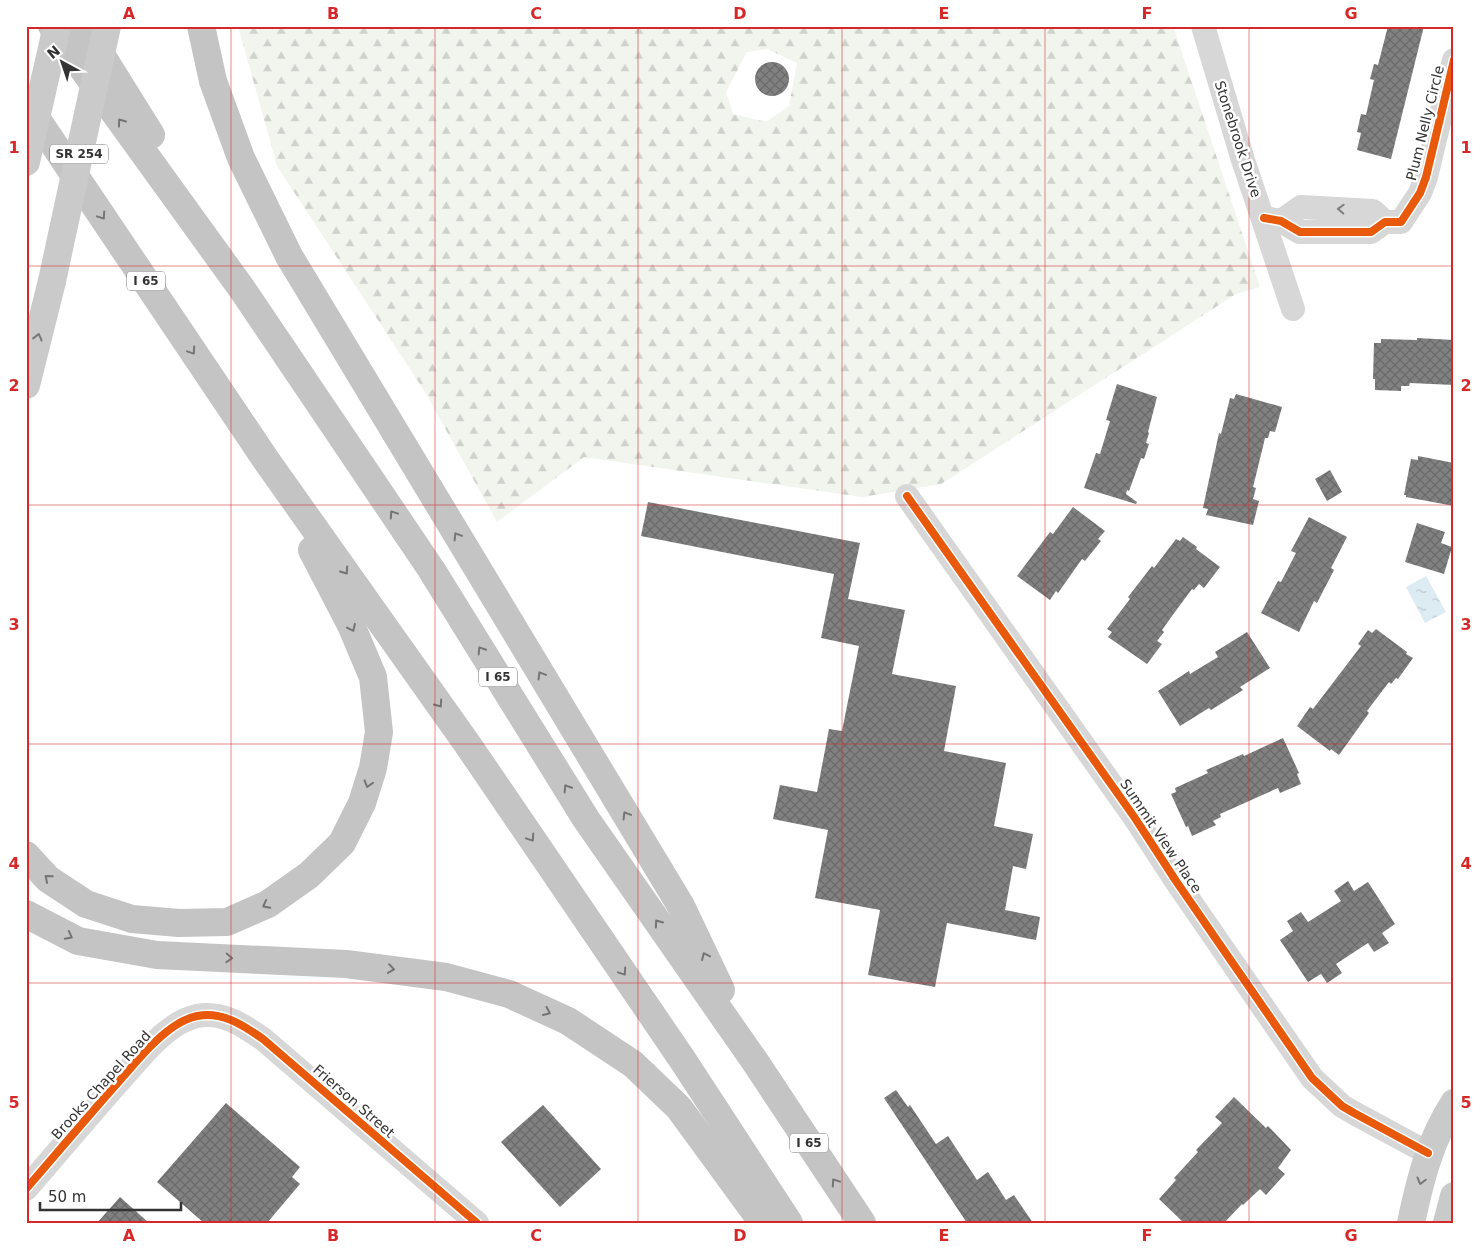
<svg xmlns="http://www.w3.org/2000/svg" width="1480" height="1249" font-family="'DejaVu Sans',sans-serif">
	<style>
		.forest { fill: url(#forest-firs); fill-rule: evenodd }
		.water { fill: url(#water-ripples) }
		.building { fill: url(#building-cross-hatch) }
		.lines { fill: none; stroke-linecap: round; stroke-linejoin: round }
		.minor { stroke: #d7d7d7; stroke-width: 24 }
		.major { stroke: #cacaca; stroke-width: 28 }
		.highway { stroke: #c4c4c4; stroke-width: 28 }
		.major-bridge { stroke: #cacaca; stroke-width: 28 }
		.cycleway-casing { stroke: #fff; stroke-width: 11 }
		.cycleway { stroke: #e8590c; stroke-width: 8 }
		.oneway { stroke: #747474 }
		.oneway2 { stroke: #7d7d7d }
		.oneway3 { stroke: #777 }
		.grid { fill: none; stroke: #d62828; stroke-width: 1; stroke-opacity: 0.55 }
		.labels { text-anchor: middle; stroke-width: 5; stroke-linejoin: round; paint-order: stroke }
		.shield { fill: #fff; stroke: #707070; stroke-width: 1 }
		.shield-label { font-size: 12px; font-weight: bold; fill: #333 }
		.street-label { font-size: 14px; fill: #333; stroke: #fff }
		.neatline { fill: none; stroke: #d62828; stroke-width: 2 }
		.grid-label { font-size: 16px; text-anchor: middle; font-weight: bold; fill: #d62828 }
	</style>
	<defs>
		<pattern id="forest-firs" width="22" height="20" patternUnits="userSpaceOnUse" patternTransform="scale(1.25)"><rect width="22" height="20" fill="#f1f5ed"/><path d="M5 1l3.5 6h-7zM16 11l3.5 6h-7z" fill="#cfd2cc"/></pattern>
		<pattern id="water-ripples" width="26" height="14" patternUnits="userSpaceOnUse" patternTransform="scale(1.25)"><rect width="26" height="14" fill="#ddebf3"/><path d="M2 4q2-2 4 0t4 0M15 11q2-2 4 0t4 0" fill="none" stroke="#becad1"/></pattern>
		<pattern id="building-cross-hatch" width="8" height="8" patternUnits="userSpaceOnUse" patternTransform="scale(1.25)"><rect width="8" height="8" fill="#818181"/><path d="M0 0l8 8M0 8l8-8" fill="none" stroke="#6a6a6a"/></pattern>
	</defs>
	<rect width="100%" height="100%" fill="#fff"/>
	<path class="forest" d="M 238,26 L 1173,26 L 1260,287 L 1236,294 L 941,484 L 862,497 L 584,457 L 497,522 L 425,392 L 277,166 ZM 767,49 L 797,63 L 789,106 L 766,122 L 733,114 L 726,92 L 747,52 Z"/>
	<path class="water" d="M 1426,576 L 1446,612 L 1425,623 L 1406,587 Z"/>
	<g class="building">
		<path d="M 1388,26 L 1424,26 L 1391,159 L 1357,150 L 1361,133 L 1357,132 L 1361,114 L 1366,115 L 1374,80 L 1370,79 L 1374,64 L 1378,65 Z"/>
		<circle cx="772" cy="79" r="17"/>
		<path d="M 1417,338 L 1454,340 L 1454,385 L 1410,383 L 1409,386 L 1401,386 L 1401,391 L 1375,390 L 1375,379 L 1373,379 L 1374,343 L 1381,343 L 1381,339 L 1417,340 Z"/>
		<path d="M 1117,384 L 1157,397 L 1148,432 L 1149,433 L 1146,443 L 1149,444 L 1144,459 L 1141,458 L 1129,491 L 1127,490 L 1126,494 L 1137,502 L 1136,504 L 1084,488 L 1096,453 L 1100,454 L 1110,421 L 1106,420 Z"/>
		<path d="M 1236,394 L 1282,407 L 1275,432 L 1270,431 L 1268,438 L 1265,438 L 1257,471 L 1253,487 L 1256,488 L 1253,499 L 1259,501 L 1253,525 L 1206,515 L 1208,509 L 1203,508 L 1219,433 L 1221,434 L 1230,398 L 1234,399 Z"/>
		<path d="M 1418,456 L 1454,463 L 1454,506 L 1406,497 L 1406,495 L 1404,495 L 1411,459 L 1418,460 Z"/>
		<path d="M 1330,470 L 1342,492 L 1327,501 L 1315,479 Z"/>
		<path d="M 648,502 L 860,543 L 848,599 L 905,610 L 892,674 L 956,686 L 944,751 L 1006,763 L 994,826 L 1033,834 L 1026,869 L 1013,866 L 1005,910 L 1040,917 L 1036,940 L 947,923 L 935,987 L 868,975 L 880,910 L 815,898 L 828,830 L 773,819 L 780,785 L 817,792 L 829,729 L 842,731 L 859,646 L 821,638 L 834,574 L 641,536 Z"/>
		<path d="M 1073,507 L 1105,531 L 1098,539 L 1101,541 L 1085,561 L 1082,559 L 1058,593 L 1056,591 L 1050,600 L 1017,576 L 1050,532 L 1053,534 Z"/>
		<path d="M 1309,517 L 1347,537 L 1331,568 L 1334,570 L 1317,603 L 1314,601 L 1299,632 L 1261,613 L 1278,581 L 1281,582 L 1296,553 L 1291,551 Z"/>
		<path d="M 1417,523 L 1445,532 L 1441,543 L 1452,547 L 1444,574 L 1405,562 Z"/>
		<path d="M 1183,537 L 1197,547 L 1196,549 L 1220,567 L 1204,588 L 1199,584 L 1194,590 L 1192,589 L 1172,616 L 1162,630 L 1164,632 L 1157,641 L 1162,644 L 1147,664 L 1108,637 L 1112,632 L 1107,629 L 1130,599 L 1128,597 L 1152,566 L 1154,568 L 1176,539 L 1180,541 Z"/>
		<path d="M 1376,629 L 1407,652 L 1406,654 L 1413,658 L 1398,679 L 1396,678 L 1391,684 L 1389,682 L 1367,711 L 1369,713 L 1339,755 L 1331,749 L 1330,751 L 1297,726 L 1310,707 L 1313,709 L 1361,646 L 1358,644 L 1368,630 L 1372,633 Z"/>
		<path d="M 1247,632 L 1270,668 L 1240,687 L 1243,690 L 1211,710 L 1209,708 L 1180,726 L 1158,691 L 1189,671 L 1190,674 L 1218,657 L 1215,652 Z"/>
		<path d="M 1283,738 L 1299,773 L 1297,774 L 1301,784 L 1280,793 L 1278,788 L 1220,814 L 1221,817 L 1213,821 L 1216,825 L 1192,836 L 1188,826 L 1186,827 L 1171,794 L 1176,792 L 1175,788 L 1208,773 L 1206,770 L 1243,754 L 1244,756 Z"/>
		<path d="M 1348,881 L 1354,891 L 1368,882 L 1395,924 L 1382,933 L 1389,943 L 1374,952 L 1368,943 L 1336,964 L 1342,973 L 1327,983 L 1321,974 L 1308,982 L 1280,940 L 1293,931 L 1287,921 L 1301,912 L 1308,922 L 1341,901 L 1334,891 Z"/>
		<path d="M 896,1090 L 908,1107 L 910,1105 L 936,1144 L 948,1136 L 977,1180 L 988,1172 L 1006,1200 L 1014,1195 L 1033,1223 L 967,1223 L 884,1098 Z"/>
		<path d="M 1234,1097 L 1266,1128 L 1268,1126 L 1291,1150 L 1278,1168 L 1285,1174 L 1266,1195 L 1260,1189 L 1243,1205 L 1242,1204 L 1224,1223 L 1184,1223 L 1159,1199 L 1176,1180 L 1174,1178 L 1198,1152 L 1196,1150 L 1222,1123 L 1215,1117 Z"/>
		<path d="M 226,1103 L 300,1167 L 292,1177 L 300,1184 L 267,1223 L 204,1223 L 157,1182 Z"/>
		<path d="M 543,1105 L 601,1169 L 560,1207 L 501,1142 Z"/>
		<path d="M 120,1197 L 149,1223 L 97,1223 Z"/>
	</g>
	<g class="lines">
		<g class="minor">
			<path d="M 1203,26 L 1243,160 L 1293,309"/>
			<path d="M 1264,218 L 1281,221 L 1300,232 L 1371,232 L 1385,222 L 1401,222 L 1420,193 L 1426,177 L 1454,60"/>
			<path d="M 1281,221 L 1301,207 L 1373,211 L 1385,222"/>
			<path d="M 907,496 L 1135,818 L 1176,881 L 1312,1078 L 1342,1106 L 1354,1113 L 1428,1153"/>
			<path d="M 26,1189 C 58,1152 89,1115 121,1079 C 137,1061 153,1041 173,1027 C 180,1022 188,1018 197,1016 C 222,1011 243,1025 263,1039 L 477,1223"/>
		</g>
		<g class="major">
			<path d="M 26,385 L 52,281"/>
			<path d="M 1411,1223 C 1420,1180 1430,1140 1454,1103"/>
			<path d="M 1447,1223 L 1454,1196"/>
		</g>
		<g class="highway">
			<path d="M 52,26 L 242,289 L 431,569 L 586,819 L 756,1063 L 862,1223"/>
			<path d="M 83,26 L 151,135"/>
			<path d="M 201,26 L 213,81 L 241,158 L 289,256 L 681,906 L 721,990"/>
			<path d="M 26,103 L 266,460 L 468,745 L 682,1059 L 789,1223"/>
			<path d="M 26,855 L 48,879 L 86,904 L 132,919 L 179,923 L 227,922 L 268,904 L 309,875 L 342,843 L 362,803 L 373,768 L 379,732 L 373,677 L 351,625 L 312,550"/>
			<path d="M 26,914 L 78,941 L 157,955 L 346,964 L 446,977 L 509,994 L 568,1021 L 633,1064 L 679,1108 L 763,1223"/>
		</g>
		<g class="major-bridge">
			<path d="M 26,162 L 57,26"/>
			<path d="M 52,281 L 107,26"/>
		</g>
		<g class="cycleway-casing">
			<g id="cycleway">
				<path d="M 1264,218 L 1281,221 L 1300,232 L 1371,232 L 1385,222 L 1401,222 L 1420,193 L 1426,177 L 1454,60"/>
				<path d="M 907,496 L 1135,818 L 1176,881 L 1312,1078 L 1342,1106 L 1354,1113 L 1428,1153"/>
				<path d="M 26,1189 C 58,1152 89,1115 121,1079 C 137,1061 153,1041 173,1027 C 180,1022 188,1018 197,1016 C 222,1011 243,1025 263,1039 L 477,1223"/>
			</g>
		</g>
		<use href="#cycleway" class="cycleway"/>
	</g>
	<defs><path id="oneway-chevron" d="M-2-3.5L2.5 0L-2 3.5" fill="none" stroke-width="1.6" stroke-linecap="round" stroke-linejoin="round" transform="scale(1.25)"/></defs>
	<g class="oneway">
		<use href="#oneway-chevron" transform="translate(121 122) rotate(-126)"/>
		<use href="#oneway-chevron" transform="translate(102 216) rotate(56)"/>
		<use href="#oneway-chevron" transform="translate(192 351) rotate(56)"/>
		<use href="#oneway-chevron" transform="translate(393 514) rotate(-124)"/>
		<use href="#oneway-chevron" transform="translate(457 536) rotate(-121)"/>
		<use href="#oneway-chevron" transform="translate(345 571) rotate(55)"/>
		<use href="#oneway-chevron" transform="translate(352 628) rotate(65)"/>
		<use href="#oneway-chevron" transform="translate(481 650) rotate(-122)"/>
		<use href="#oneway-chevron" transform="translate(541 675) rotate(-121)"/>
		<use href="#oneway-chevron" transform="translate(439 704) rotate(55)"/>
		<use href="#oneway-chevron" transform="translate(368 784) rotate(107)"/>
		<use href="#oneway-chevron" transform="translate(567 788) rotate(-122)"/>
		<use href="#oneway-chevron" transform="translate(626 815) rotate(-121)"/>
		<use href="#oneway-chevron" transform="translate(531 838) rotate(56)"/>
		<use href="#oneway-chevron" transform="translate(48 878) rotate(-139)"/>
		<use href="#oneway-chevron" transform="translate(266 905) rotate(152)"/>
		<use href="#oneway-chevron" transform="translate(658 923) rotate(-125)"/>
		<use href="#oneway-chevron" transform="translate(69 936) rotate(28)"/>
		<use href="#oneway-chevron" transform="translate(705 956) rotate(-115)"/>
		<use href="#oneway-chevron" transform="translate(229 958) rotate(3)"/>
		<use href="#oneway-chevron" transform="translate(391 969) rotate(8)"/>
		<use href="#oneway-chevron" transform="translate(623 972) rotate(56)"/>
		<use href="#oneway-chevron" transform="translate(547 1012) rotate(24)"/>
		<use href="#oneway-chevron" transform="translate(835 1182) rotate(-124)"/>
	</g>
	<use class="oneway2" href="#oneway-chevron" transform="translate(1341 209) rotate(-177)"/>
	<g class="oneway3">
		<use href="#oneway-chevron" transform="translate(38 337) rotate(-76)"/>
		<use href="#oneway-chevron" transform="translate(1421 1181) rotate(105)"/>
	</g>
	<path class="grid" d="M 231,26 L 231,1223M 435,26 L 435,1223M 638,26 L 638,1223M 842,26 L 842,1223M 1045,26 L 1045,1223M 1249,26 L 1249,1223M 26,266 L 1454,266M 26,505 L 1454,505M 26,744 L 1454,744M 26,983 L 1454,983"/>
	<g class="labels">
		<g class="shield">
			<rect x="50" y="144.5" width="58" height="19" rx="4"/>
			<rect x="127" y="271.5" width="38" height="19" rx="4"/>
			<rect x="479" y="667.5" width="38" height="19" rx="4"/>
			<rect x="790" y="1133.5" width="38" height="19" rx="4"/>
		</g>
		<g class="shield-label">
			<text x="79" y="158">SR 254</text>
			<text x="146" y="285">I 65</text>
			<text x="498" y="681">I 65</text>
			<text x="809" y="1147">I 65</text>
		</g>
		<g class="street-label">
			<text transform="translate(1425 123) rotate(-76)" y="5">Plum Nelly Circle</text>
			<text transform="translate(1238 139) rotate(72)" y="5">Stonebrook Drive</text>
			<text transform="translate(1161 836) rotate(56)" y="5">Summit View Place</text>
			<text transform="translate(101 1085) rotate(-48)" y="5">Brooks Chapel Road</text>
			<text transform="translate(354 1101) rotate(41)" y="5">Frierson Street</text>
		</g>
	</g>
	<rect width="1480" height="1249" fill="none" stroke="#ffffff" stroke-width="55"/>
	<g transform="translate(62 62) rotate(320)" stroke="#ffffff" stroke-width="4" paint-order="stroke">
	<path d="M0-4L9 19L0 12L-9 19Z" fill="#333333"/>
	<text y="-8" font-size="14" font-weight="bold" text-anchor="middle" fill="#333333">N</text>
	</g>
	<path d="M40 1202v8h141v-8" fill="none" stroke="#333333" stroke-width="2.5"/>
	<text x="48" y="1202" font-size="15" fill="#333333" stroke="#ffffff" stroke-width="4" paint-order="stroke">50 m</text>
	<rect x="28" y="28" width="1424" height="1194" class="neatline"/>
	<g class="grid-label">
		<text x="129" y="19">A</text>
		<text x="333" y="19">B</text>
		<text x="536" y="19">C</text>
		<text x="740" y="19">D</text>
		<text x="944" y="19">E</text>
		<text x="1147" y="19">F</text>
		<text x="1351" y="19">G</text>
		<text x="14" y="153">1</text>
		<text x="1466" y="153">1</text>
		<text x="14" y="391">2</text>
		<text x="1466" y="391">2</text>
		<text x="14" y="630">3</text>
		<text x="1466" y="630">3</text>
		<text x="14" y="869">4</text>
		<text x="1466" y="869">4</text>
		<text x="14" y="1108">5</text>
		<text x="1466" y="1108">5</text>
		<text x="129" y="1241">A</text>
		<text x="333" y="1241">B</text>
		<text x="536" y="1241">C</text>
		<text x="740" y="1241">D</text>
		<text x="944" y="1241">E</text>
		<text x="1147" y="1241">F</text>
		<text x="1351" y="1241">G</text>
	</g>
</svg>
